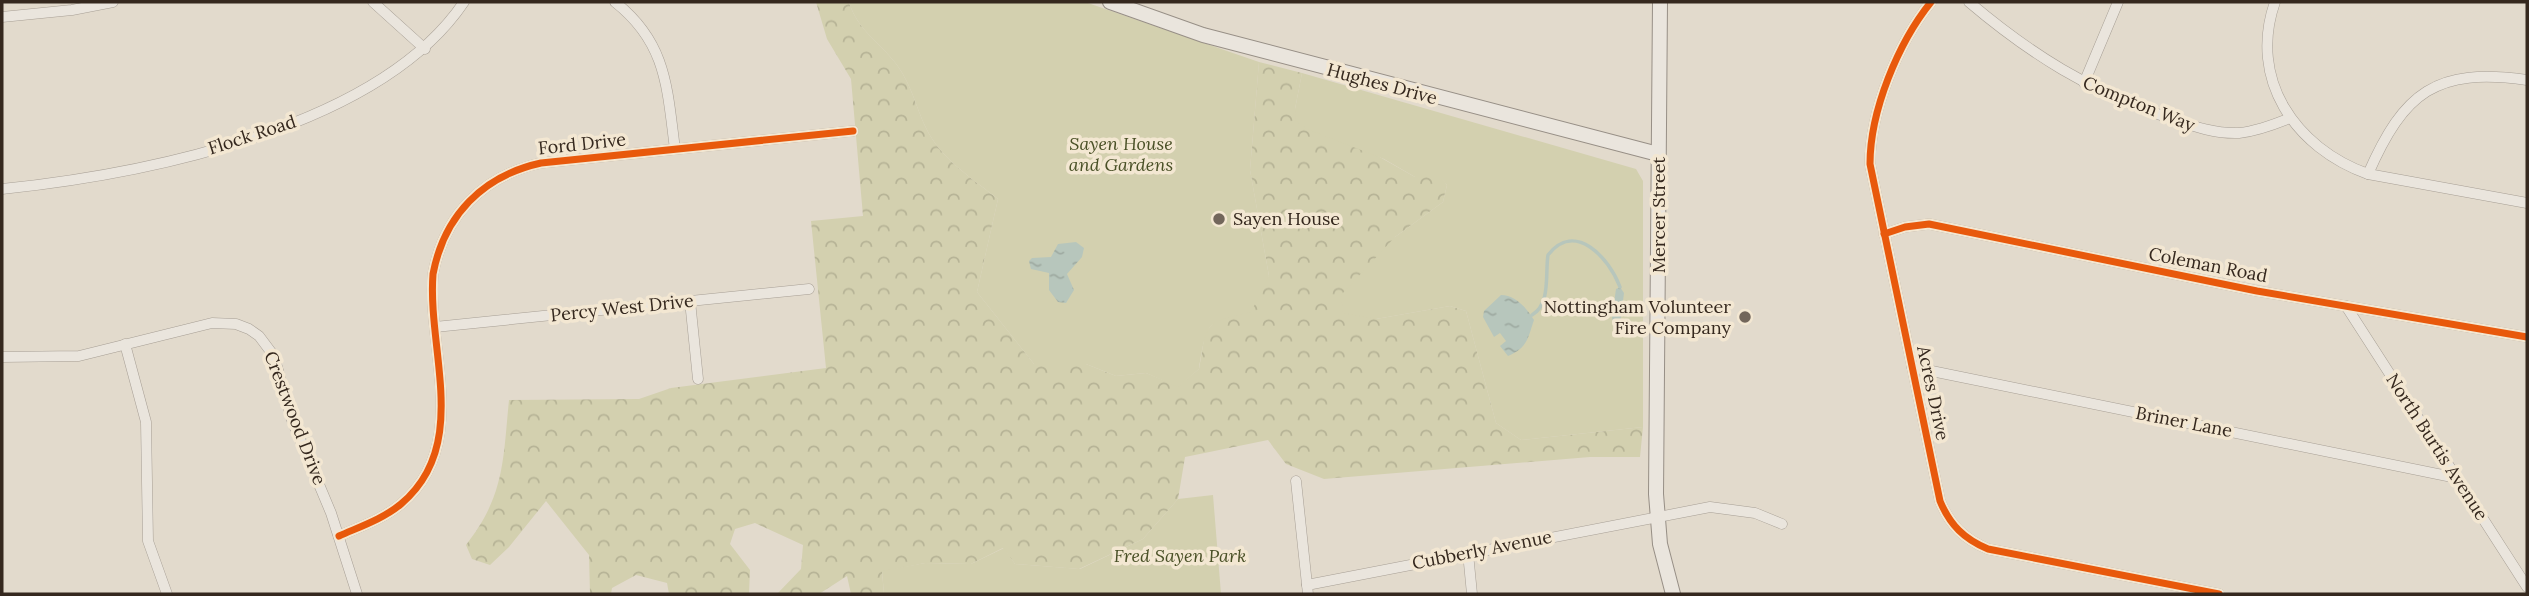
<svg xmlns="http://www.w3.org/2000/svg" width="2529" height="596" font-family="Lora,serif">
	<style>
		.forest { fill: url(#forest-crowns) }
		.green { fill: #d3d0af }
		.water { fill: url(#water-ripples) }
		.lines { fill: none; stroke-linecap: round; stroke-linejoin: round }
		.stream { stroke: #b7c6bc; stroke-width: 3.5 }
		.street-casing { stroke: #a79f95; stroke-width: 11 }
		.secondary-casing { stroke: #978f86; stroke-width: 16 }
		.street { stroke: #eae5dd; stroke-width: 10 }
		.secondary { stroke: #eae5dd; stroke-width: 14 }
		.cycleway-casing { stroke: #f3e7d2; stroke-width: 11 }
		.cycleway { stroke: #e8590c; stroke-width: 7 }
		.poi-dot { fill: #72665b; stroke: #f3e7d2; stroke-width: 2.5 }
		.labels { text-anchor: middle; stroke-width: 7; stroke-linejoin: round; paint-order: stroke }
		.street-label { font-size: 18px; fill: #35281e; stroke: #f3e7d2 }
		.park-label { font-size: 18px; font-style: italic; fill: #495026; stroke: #f3e7d2 }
		.poi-label { font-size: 18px; fill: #35281e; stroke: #f3e7d2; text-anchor: start }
	</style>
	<defs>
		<pattern id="forest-crowns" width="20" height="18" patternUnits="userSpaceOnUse" patternTransform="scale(1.75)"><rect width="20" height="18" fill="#d3d0af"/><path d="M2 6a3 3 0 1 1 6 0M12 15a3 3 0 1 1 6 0" fill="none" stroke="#b6b396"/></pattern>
		<pattern id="water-ripples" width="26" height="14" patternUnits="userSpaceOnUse" patternTransform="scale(1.75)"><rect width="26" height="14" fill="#b7c6bc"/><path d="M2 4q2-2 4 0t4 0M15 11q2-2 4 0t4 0" fill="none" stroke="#9eaaa1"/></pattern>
	</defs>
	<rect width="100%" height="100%" fill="#e2dacc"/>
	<path class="forest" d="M 816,2 L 849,2 C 857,30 881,43 897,65 C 913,88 915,105 926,128 C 940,158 973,179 998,199 L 977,292 L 1034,364 L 1086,364 L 1116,376 L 1146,373 L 1178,386 L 1199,369 L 1205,333 L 1216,320 L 1269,276 L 1250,170 L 1259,62 L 1302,73 L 1295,109 L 1415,177 L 1441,177 L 1447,185 L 1443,202 L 1395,237 L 1376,319 L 1450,306 L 1466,311 L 1496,423 L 1521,440 L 1643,427 L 1640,457 L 1590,457 L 1324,479 L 1286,464 L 1268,440 L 1185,457 L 1178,499 L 1143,539 L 1079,569 L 1015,564 L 1003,548 L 971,564 L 925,563 L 882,572 L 884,594 L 851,594 L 847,576 L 819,594 L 777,594 L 801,569 L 803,545 L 755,523 L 735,529 L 730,544 L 750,570 L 749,594 L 669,594 L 667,583 L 636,575 L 612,588 L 611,594 L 590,594 L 589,555 L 546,501 L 509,547 L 490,565 L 472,559 L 466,545 C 505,495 503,460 509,400 L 639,399 L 671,388 L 826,368 L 811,221 L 863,216 L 851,79 L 827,39 Z"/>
	<g class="green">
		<path d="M 849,2 L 1085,2 L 1259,62 L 1250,170 L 1269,276 L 1251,312 C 1205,322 1207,322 1199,369 L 1178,387 L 1146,373 L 1116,376 L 1086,364 L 1034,364 L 977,292 L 998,199 C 973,179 940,158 926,128 C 915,105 913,88 897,65 C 881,43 857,30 849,2 Z"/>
		<path d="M 1302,73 L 1636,169 L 1643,181 L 1643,427 L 1521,440 L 1496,423 L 1466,311 L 1450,306 L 1376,319 L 1343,313 L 1341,295 L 1395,237 L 1443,202 L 1447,185 L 1440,177 L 1415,177 L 1384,159 L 1307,129 L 1296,121 L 1295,109 Z"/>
		<path d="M 1213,495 L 1221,594 L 884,594 L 882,571 L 925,563 L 971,564 L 1004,548 L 1015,564 L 1080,569 L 1143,539 L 1178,499 Z"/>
	</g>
	<g class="water">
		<path d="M 1076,242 L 1084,248 L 1082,257 L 1067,274 L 1074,290 L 1066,303 L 1058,302 L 1049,290 L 1049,273 L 1031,269 L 1029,261 L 1032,258 L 1051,257 L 1058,244 Z"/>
		<path d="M 1620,287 L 1624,293 L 1619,334 L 1614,331 L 1612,317 L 1616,289 Z"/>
		<path d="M 1501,295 C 1515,295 1527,308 1534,320 C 1528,337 1528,348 1508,356 L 1500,346 L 1506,341 L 1500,333 L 1494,337 L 1483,317 L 1484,311 Z"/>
	</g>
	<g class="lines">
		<path class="stream" d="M 1532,315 C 1551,304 1545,274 1548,255 C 1575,220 1609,258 1620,287"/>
		<g class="street-casing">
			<g id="street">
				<path d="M 373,2 L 425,49"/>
				<path d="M 615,2 C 667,43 667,88 675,149"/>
				<path d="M 1931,2 C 1898,43 1870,111 1870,164 L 1940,501 C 1950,525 1964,539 1988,549 L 2219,594"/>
				<path d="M 1969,2 C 2029,53 2091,92 2166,117 C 2190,125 2213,134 2239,133 C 2257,131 2273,125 2290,118"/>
				<path d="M 2275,2 C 2248,79 2295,148 2368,174 L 2527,203"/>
				<path d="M 2,17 L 72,10 L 113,2"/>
				<path d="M 2084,83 L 2118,2"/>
				<path d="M 2368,174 C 2404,92 2436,67 2527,80"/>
				<path d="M 2,189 C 145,174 379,128 464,2"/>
				<path d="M 1884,234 L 1905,227 L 1929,224 L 2257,291 L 2527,337"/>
				<path d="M 690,301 L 698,379"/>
				<path d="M 2346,306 L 2527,587"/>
				<path d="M 435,327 L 809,289"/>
				<path d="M 125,344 L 146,422 L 148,541 L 167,594"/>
				<path d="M 2,357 L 79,356 L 212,323 L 236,324 L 249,329 L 259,336 L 274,356 L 292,420 L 331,513 L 357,594"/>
				<path d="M 1912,367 L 2457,478"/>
				<path d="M 1296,481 L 1308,594"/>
				<path d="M 339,536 C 359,527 383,519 401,504 C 471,445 427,351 433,274 C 444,216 482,176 541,163 L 853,131"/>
				<path d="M 1468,553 L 1472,594"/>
				<path d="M 1307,585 L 1710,507 L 1755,513 L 1782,524"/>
			</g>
		</g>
		<g class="secondary-casing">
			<g id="secondary">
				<path d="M 1110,2 L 1203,35 L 1658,154"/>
				<path d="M 1660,2 L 1656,494 L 1660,544 L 1673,594"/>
			</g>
		</g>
		<use href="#street" class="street"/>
		<use href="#secondary" class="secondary"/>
		<g class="cycleway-casing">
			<g id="cycleway">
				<path d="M 1931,2 C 1898,43 1870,111 1870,164 L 1940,501 C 1950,525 1964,539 1988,549 L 2219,594"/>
				<path d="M 1884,234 L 1905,227 L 1929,224 L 2257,291 L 2527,337"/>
				<path d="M 339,536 C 359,527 383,519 401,504 C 471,445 427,351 433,274 C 444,216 482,176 541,163 L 853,131"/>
			</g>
		</g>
		<use href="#cycleway" class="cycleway"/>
	</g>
	<g class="poi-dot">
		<circle cx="1219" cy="219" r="7"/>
		<circle cx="1745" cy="317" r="7"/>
	</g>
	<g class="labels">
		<g class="street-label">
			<text transform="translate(1382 84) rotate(15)" y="6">Hughes Drive</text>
			<text transform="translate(2139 104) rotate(22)" y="6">Compton Way</text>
			<text transform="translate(252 135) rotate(-18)" y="6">Flock Road</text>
			<text transform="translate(582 144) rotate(-6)" y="6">Ford Drive</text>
			<text transform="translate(1659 215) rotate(-90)" y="6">Mercer Street</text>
			<text transform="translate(2208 265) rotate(11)" y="6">Coleman Road</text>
			<text transform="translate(622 308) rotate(-6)" y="6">Percy West Drive</text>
			<text transform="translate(1933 393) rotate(78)" y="6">Acres Drive</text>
			<text transform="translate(295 418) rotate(69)" y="6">Crestwood Drive</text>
			<text transform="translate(2184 422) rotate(11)" y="6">Briner Lane</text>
			<text transform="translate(2437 447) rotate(57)" y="6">North Burtis Avenue</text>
			<text transform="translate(1482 550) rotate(-11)" y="6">Cubberly Avenue</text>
		</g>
		<g class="park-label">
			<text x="1121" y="150">Sayen House<tspan x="1121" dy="21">and Gardens</tspan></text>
			<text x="1180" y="562">Fred Sayen Park</text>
		</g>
		<g class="poi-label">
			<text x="1233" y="225">Sayen House</text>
			<text x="1731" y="313" text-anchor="end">Nottingham Volunteer<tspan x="1731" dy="21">Fire Company</tspan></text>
		</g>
	</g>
	<rect width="2529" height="596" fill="none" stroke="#35281e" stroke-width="7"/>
</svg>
